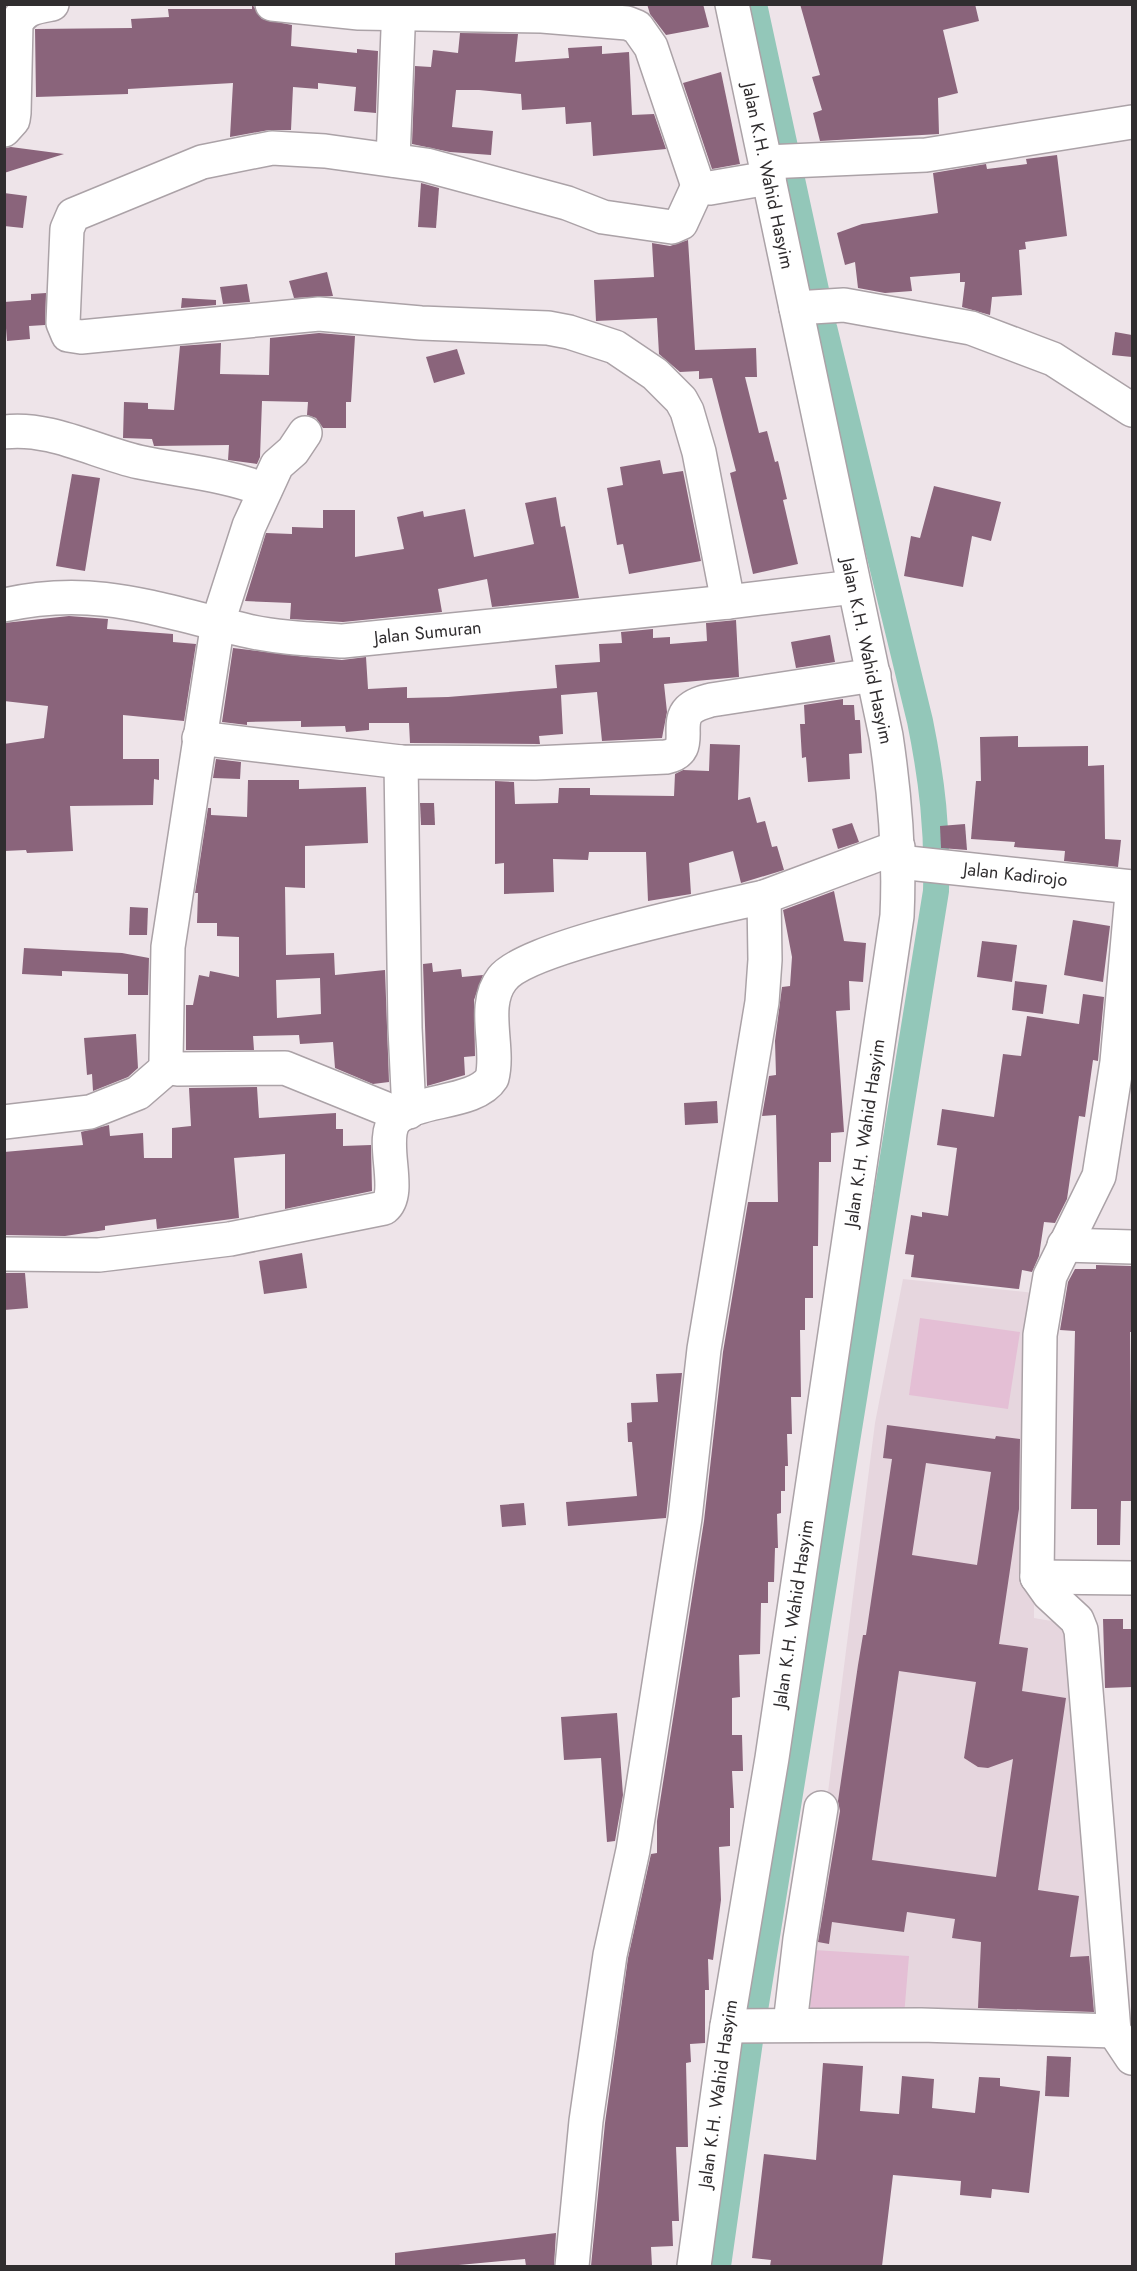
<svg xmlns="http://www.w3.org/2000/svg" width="1137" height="2271" font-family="Jost,sans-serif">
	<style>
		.built { fill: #e6d6de }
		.green { fill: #e4bfd5 }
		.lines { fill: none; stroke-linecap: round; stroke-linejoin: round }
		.canal { stroke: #93c7b9; stroke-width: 26 }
		.building { fill: #8a647b; fill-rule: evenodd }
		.minor-casing { stroke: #aba2a7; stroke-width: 36 }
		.major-casing { stroke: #aba2a7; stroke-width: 36 }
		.minor { stroke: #fff; stroke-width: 33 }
		.major { stroke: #fff; stroke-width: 33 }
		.labels { text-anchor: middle; stroke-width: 6; stroke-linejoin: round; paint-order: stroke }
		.street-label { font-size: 18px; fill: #302d2f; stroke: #fff }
	</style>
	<rect width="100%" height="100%" fill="#eee4e9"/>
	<path class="built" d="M 903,1279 L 1035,1293 L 1034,1618 L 1069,1624 L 1107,2024 L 800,2012 L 875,1423 Z"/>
	<g class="green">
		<path d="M 920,1318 L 1020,1332 L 1008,1409 L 909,1395 Z"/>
		<path d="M 814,1950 L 909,1956 L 904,2016 L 810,2013 Z"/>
	</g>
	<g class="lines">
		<path class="canal" d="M 718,2266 L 750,2041 L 936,891 C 938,832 932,780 920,721 L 824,327 L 754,4"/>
	</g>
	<g class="building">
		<path d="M 252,4 L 262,19 L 292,25 L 291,46 L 357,53 L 357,49 L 378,51 L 376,113 L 354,111 L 356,87 L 318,83 L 318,89 L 293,87 L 291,130 L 269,130 L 230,137 L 233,83 L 128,89 L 128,94 L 36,97 L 35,29 L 132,28 L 131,19 L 169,17 L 168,9 L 252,9 Z"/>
		<path d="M 647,4 L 703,4 L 709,27 L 666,35 L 650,14 Z"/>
		<path d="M 800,4 L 975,4 L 979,21 L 943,30 L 958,93 L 938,98 L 939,134 L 820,141 L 813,113 L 822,110 L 812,77 L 820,75 Z"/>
		<path d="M 460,33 L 518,34 L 515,62 L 569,58 L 568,48 L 602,46 L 602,54 L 629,52 L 632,115 L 654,114 L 666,149 L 593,156 L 591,122 L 566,124 L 565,107 L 522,110 L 521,94 L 479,90 L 456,90 L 452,127 L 493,131 L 491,155 L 450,152 L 412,144 L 415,66 L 431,67 L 433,50 L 458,53 Z"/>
		<path d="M 721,72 L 740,164 L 712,169 L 683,83 Z"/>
		<path d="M 11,147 L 64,154 L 4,173 L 4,148 Z"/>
		<path d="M 1057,155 L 1067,236 L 1025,242 L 1026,249 L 1019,250 L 1022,295 L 992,297 L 990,315 L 962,307 L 965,282 L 960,282 L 960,273 L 910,277 L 912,291 L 885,293 L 858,288 L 855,262 L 845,265 L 837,233 L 862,224 L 938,213 L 933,173 L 986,164 L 987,169 L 1027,164 L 1026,159 Z"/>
		<path d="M 421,183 L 439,188 L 436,228 L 418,227 Z"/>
		<path d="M 4,193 L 27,196 L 23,228 L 4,226 Z"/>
		<path d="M 688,240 L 695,350 L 756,348 L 757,377 L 745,377 L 759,433 L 767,431 L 775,462 L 778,461 L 787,499 L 783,500 L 798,564 L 753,574 L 730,473 L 736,471 L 712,378 L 699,379 L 699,371 L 680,372 L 659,354 L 657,318 L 596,321 L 594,280 L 654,277 L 652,243 L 670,246 Z"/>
		<path d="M 327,272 L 333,296 L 294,298 L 289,281 Z"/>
		<path d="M 247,284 L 250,302 L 223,304 L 220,287 Z"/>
		<path d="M 46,293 L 45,325 L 29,326 L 30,339 L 7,341 L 4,302 L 31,300 L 31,294 Z"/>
		<path d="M 182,298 L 216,300 L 216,305 L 181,308 Z"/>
		<path d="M 1115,332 L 1132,335 L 1132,357 L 1112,355 Z"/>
		<path d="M 319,333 L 355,336 L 351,402 L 346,402 L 346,428 L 323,428 L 316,418 L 307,415 L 308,402 L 262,401 L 260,457 L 257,464 L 228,460 L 229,445 L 154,446 L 152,439 L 123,438 L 124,402 L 148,403 L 148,409 L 174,410 L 180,346 L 221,343 L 220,374 L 269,375 L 270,338 Z"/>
		<path d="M 457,349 L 465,374 L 434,383 L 426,357 Z"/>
		<path d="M 660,460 L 663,474 L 683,471 L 701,561 L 629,574 L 623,544 L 617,545 L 607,488 L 623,485 L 620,467 Z"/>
		<path d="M 72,474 L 100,478 L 85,571 L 56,566 Z"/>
		<path d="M 934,486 L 1001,502 L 991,541 L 972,536 L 963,587 L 904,576 L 911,536 L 920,538 Z"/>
		<path d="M 556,497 L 561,527 L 565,526 L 579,598 L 492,607 L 487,579 L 438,589 L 442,612 L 343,622 L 290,619 L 291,603 L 245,601 L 266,533 L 292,534 L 292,527 L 323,528 L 323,510 L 355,510 L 355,557 L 404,549 L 397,517 L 423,511 L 424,517 L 465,509 L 474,557 L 534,544 L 525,503 Z"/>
		<path d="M 69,616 L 108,619 L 107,629 L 173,634 L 173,642 L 196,644 L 184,721 L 123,715 L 123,759 L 159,759 L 159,780 L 154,779 L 153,805 L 70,806 L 73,851 L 27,853 L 26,850 L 4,851 L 4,744 L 44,738 L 48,706 L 4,701 L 4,623 Z"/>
		<path d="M 736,620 L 739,677 L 664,684 L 667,712 L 662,738 L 602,741 L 597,692 L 561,695 L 563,734 L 539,736 L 540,744 L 410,743 L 409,723 L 369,723 L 369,730 L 346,732 L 345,726 L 301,727 L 301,721 L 247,722 L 247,725 L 222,722 L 233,648 L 306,657 L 342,660 L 366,657 L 368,689 L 407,687 L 407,698 L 448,697 L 557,688 L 555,665 L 600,662 L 599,644 L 622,643 L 621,632 L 653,629 L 653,638 L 670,637 L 670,644 L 707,641 L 706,623 Z"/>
		<path d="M 830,635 L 835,662 L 796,668 L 791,642 Z"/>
		<path d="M 843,699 L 843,705 L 854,705 L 855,720 L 860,720 L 862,753 L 849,754 L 850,779 L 808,782 L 806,757 L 802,758 L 800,724 L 805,724 L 804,705 Z"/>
		<path d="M 1018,736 L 1018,747 L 1088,746 L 1088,766 L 1104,765 L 1105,839 L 1121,840 L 1118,867 L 1064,861 L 1065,851 L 1014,847 L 1015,842 L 971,839 L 976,781 L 981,781 L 980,737 Z"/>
		<path d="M 710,744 L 740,745 L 738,800 L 750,797 L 757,823 L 765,821 L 772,847 L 777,846 L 784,870 L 741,883 L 733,851 L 689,863 L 691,894 L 648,901 L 646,852 L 589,852 L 588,860 L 553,859 L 554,892 L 504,894 L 504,863 L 495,864 L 495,781 L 514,782 L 515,804 L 558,803 L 559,788 L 590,788 L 590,795 L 674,796 L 675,774 L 683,770 L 709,771 Z"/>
		<path d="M 216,759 L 241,762 L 240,779 L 213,778 Z"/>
		<path d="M 248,780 L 299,780 L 299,789 L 366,787 L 368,843 L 305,846 L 305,888 L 285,887 L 286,955 L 334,953 L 335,975 L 385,970 L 389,1082 L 373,1084 L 335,1068 L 333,1042 L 300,1044 L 299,1035 L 253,1036 L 254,1050 L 186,1050 L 186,1005 L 193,1005 L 199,975 L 209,977 L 210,971 L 239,977 L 239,937 L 217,936 L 217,923 L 197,923 L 198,893 L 195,893 L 208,808 L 211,808 L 211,815 L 247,817 ZM 320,978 L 321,1014 L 277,1018 L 276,980 Z"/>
		<path d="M 420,803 L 434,803 L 435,825 L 421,825 Z"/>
		<path d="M 852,823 L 859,842 L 838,849 L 832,829 Z"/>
		<path d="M 965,824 L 967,850 L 941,848 L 940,826 Z"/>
		<path d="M 834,891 L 844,941 L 866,943 L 863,982 L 849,981 L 850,1010 L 836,1011 L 844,1132 L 831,1133 L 831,1162 L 819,1162 L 818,1246 L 813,1246 L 813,1298 L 805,1298 L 805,1330 L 800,1330 L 801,1397 L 791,1397 L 792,1434 L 787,1434 L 788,1466 L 785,1466 L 785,1491 L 781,1491 L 781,1513 L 777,1514 L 778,1548 L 775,1548 L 774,1582 L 768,1582 L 768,1603 L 761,1603 L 760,1654 L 739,1655 L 740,1697 L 732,1698 L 732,1735 L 742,1735 L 743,1771 L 732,1771 L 734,1808 L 730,1808 L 730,1846 L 719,1847 L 721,1900 L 713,1960 L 708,1959 L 709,1990 L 705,1990 L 705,2043 L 690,2044 L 691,2062 L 686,2063 L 688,2147 L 676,2147 L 679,2221 L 672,2221 L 673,2246 L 651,2247 L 652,2266 L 591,2266 L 605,2123 L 628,1958 L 651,1854 L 657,1853 L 657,1821 L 704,1521 L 723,1352 L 748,1202 L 778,1202 L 776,1115 L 762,1116 L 769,1076 L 776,1075 L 775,1041 L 782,987 L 790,986 L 792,957 L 783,910 Z"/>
		<path d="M 130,907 L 148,908 L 147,935 L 129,935 Z"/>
		<path d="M 1073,920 L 1110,926 L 1103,982 L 1064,975 Z"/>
		<path d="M 982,941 L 1017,945 L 1012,982 L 977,977 Z"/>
		<path d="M 24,948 L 122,953 L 149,958 L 148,995 L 128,995 L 128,974 L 62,971 L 62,976 L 22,974 Z"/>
		<path d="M 432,963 L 433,972 L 461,969 L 462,977 L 483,975 L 474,1000 L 475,1056 L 464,1057 L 465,1075 L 427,1086 L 423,964 Z"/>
		<path d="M 1015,981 L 1047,985 L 1043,1014 L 1012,1010 Z"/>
		<path d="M 1083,994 L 1104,997 L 1098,1061 L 1093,1060 L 1085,1117 L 1079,1116 L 1067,1199 L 1055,1223 L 1044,1222 L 1039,1256 L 1032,1272 L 1022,1270 L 1019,1289 L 911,1277 L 914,1255 L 905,1254 L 911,1215 L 922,1217 L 922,1212 L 948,1216 L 957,1148 L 937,1145 L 942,1109 L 994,1117 L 1003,1054 L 1021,1056 L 1027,1016 L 1079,1024 Z"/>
		<path d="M 136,1034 L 138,1068 L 128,1077 L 93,1091 L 92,1074 L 87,1075 L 84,1038 Z"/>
		<path d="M 257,1087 L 259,1118 L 336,1113 L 336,1129 L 343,1129 L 343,1146 L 371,1145 L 372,1191 L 285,1209 L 285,1154 L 234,1158 L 239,1218 L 157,1229 L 156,1219 L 105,1226 L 105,1230 L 65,1236 L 4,1235 L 4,1152 L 83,1145 L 81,1132 L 109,1125 L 110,1136 L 143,1133 L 144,1158 L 172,1158 L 172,1128 L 191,1126 L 189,1088 Z"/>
		<path d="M 717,1101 L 718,1123 L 685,1125 L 684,1103 Z"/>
		<path d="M 302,1253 L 307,1288 L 264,1294 L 259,1261 Z"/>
		<path d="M 1096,1265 L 1132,1266 L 1132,1332 L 1130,1332 L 1132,1501 L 1121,1501 L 1120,1545 L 1097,1545 L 1097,1509 L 1071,1509 L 1075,1331 L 1060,1330 L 1068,1282 L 1075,1269 L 1096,1269 Z"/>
		<path d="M 4,1273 L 25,1273 L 28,1308 L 4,1310 Z"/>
		<path d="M 682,1373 L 666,1518 L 568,1526 L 566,1502 L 637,1496 L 632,1442 L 628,1442 L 627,1423 L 632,1422 L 631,1403 L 658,1402 L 656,1374 Z"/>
		<path d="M 887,1425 L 995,1439 L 996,1436 L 1020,1439 L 1019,1509 L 999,1644 L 1028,1648 L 1022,1691 L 1066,1698 L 1038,1890 L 1079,1896 L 1070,1957 L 1089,1956 L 1094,2012 L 978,2008 L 981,1942 L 952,1938 L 955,1919 L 907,1912 L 904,1932 L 832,1922 L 829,1944 L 818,1942 L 840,1811 L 838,1801 L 858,1665 L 863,1635 L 866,1635 L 892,1459 L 883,1458 ZM 926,1463 L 991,1472 L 977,1565 L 912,1555 ZM 899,1671 L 976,1682 L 964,1758 L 978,1767 L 988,1768 L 1013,1759 L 996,1877 L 872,1860 Z"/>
		<path d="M 524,1503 L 526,1525 L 502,1527 L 500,1505 Z"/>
		<path d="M 1103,1619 L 1123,1619 L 1123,1629 L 1132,1629 L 1132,1687 L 1105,1688 Z"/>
		<path d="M 617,1713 L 623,1795 L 615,1841 L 607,1842 L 601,1758 L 564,1760 L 561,1717 Z"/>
		<path d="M 1047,2056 L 1071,2057 L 1069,2097 L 1045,2096 Z"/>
		<path d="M 823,2063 L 863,2066 L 860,2111 L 899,2114 L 902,2076 L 934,2079 L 932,2108 L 975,2113 L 979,2077 L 1000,2078 L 1000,2086 L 1040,2091 L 1029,2193 L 992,2189 L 991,2198 L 960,2195 L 961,2181 L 893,2175 L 882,2266 L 770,2266 L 771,2260 L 752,2258 L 764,2154 L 816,2160 Z"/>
		<path d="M 556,2233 L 554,2266 L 526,2266 L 525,2259 L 448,2266 L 395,2266 L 395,2253 Z"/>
	</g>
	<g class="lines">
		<g class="minor-casing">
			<g id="minor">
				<path d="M 272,4 L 359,13 L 542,16 L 627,23 L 637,27 L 651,47 L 698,186 L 710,188 L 769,178"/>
				<path d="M 4,130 L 13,120 L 14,113 L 16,24 C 24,8 36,7 52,4"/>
				<path d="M 393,160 L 399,4"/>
				<path d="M 766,162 L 926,155 L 1132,122"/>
				<path d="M 698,186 L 681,223 L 672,227 L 603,217 L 567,203 L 426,165 L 325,151 L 272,148 L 202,162 L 73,215 L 67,229 L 63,323 L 68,335 L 81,337 L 319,314 L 421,323 L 548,328 L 569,332 L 615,347 L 655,374 L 681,400 L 687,411 L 699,452 L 728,602"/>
				<path d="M 796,308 L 844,305 L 971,328 L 1053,359 L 1132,410"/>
				<path d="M 4,432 C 49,426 95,452 139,462 C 181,471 224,474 265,490"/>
				<path d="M 305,433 L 293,451 L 277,465 L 249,526 L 218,622 L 168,947 L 166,1060 L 168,1067 L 177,1069 L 285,1068 L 401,1115"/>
				<path id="s1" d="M 4,605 C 98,584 159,611 248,631 C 279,638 311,639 343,641 L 728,602 L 854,587"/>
				<path d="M 199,738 L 401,762 L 535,763 L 666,757 C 696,751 674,725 689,710 C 695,704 704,702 711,700 L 874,675"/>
				<path d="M 401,762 L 405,1028 L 409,1112"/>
				<path id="s2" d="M 899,862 L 1132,887"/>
				<path d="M 1132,894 L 1117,1062 L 1099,1176 L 1050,1276 L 1040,1335 L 1037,1577 L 1049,1594 L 1077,1620 L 1081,1630 L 1114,2031 L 1132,2058"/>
				<path d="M 764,897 L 898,847"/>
				<path d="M 4,1122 L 90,1112 L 138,1093 L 168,1067"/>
				<path d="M 1064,1245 L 1132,1247"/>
				<path d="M 4,1254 L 99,1255 L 230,1239 L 384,1208 C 404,1192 378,1139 396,1119 C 415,1098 475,1105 492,1078 C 500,1047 481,1006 502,979 C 527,946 716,908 764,897 L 765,960 L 762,1002 L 704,1349 L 685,1518 L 633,1850 L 610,1955 L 586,2121 L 572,2266"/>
				<path d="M 1037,1577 L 1132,1578"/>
				<path d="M 790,2024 L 800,1939 L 821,1808"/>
				<path d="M 727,2026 L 921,2025 L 1114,2031"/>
			</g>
		</g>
		<g class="major-casing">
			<g id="major">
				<path id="s3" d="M 694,2266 L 727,2026 L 772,1758 L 897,916 C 900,854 895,796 886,736 L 732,4"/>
			</g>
		</g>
		<use href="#minor" class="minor"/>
		<use href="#major" class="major"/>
	</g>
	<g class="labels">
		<g class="street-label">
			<text transform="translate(768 176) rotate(78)" y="6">Jalan K.H. Wahid Hasyim</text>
			<text dy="6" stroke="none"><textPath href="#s1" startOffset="429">Jalan Sumuran</textPath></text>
			<text transform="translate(867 651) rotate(78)" y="6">Jalan K.H. Wahid Hasyim</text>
			<text dy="6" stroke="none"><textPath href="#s2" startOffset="117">Jalan Kadirojo</textPath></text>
			<text dy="6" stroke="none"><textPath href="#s3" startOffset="1146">Jalan K.H. Wahid Hasyim</textPath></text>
			<text dy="6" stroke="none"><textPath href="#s3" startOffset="660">Jalan K.H. Wahid Hasyim</textPath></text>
			<text dy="6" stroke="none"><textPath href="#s3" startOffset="174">Jalan K.H. Wahid Hasyim</textPath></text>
		</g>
	</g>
	<rect width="1137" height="2271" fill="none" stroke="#302d2f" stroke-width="12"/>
</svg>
